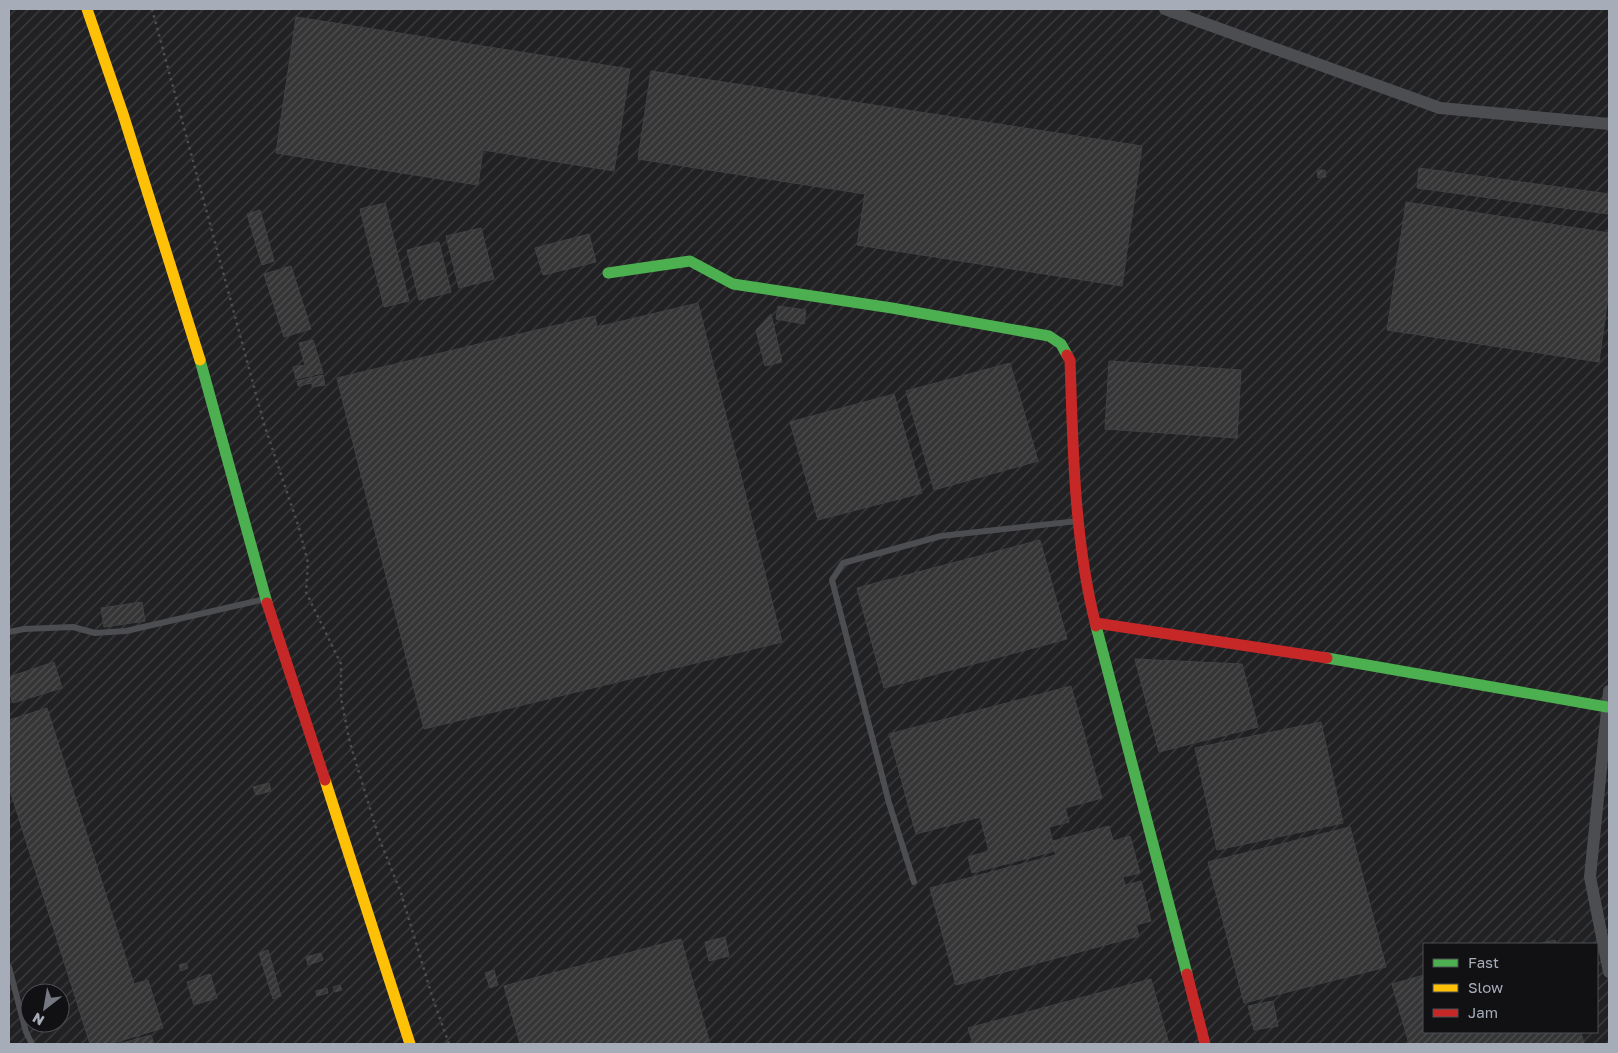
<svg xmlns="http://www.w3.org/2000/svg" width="1618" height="1053" font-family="'Golos Text',sans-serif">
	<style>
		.industrial { fill: url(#industrial-furrows); fill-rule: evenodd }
		.building { fill: url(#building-hatch); stroke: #404143 }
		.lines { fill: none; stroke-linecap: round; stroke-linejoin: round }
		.path { stroke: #4d4e52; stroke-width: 2.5; stroke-dasharray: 2.5 4; stroke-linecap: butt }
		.lane { stroke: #4b4d50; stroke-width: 6 }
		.street { stroke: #4b4d50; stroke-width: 12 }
		.fast { stroke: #4caf50; stroke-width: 11 }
		.slow { stroke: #ffc107; stroke-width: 11 }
		.jam { stroke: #c62828; stroke-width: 11 }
	</style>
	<defs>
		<pattern id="industrial-furrows" width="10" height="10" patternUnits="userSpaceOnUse" patternTransform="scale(1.25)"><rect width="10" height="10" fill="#212123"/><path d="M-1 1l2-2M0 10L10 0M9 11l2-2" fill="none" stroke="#3e3f41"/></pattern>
		<pattern id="building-hatch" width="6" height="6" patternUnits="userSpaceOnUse" patternTransform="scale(1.25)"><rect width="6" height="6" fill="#353536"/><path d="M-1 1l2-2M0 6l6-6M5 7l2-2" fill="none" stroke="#4f5051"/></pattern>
	</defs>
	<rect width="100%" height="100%" fill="#171717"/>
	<path class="industrial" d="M 9,9 L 1609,9 L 1609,1044 L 9,1044 ZM 1424,944 L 1597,944 L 1597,1032 L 1424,1032 ZM 30,993 L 60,993 L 60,1023 L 30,1023 Z"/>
	<g class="building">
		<path d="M 296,17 L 630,69 L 614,171 L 483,150 L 478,185 L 276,153 Z"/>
		<path d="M 651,71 L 1142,146 L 1122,286 L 857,245 L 865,194 L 638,159 Z"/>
		<path d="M 1419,168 L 1609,194 L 1608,214 L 1417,188 Z"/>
		<path d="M 1317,170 L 1325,170 L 1326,177 L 1318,178 Z"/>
		<path d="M 1406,202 L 1609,233 L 1609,290 L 1599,362 L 1387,330 Z"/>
		<path d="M 385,203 L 409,301 L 384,307 L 360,209 Z"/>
		<path d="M 260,210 L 274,261 L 262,265 L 247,214 Z"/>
		<path d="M 481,228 L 494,279 L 459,288 L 446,236 Z"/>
		<path d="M 589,234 L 596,262 L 543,275 L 535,248 Z"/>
		<path d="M 439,242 L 451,292 L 419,300 L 407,250 Z"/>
		<path d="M 291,266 L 311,329 L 284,337 L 264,274 Z"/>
		<path d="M 698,303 L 782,642 L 424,729 L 337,378 L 595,316 L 597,327 Z"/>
		<path d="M 778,306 L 806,310 L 804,324 L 776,319 Z"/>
		<path d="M 771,314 L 782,362 L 765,366 L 756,330 Z"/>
		<path d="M 313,340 L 323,373 L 296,379 L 293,367 L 305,365 L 299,343 Z"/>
		<path d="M 1109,361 L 1241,370 L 1237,438 L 1105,429 Z"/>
		<path d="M 1010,363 L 1038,461 L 934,490 L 906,391 Z"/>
		<path d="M 323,375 L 325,385 L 312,387 L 312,383 L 298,386 L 297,381 Z"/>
		<path d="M 894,394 L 922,493 L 818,520 L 790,422 Z"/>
		<path d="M 1040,540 L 1067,639 L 884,688 L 857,588 Z"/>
		<path d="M 142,602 L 145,621 L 104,627 L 101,608 Z"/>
		<path d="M 1135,659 L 1242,664 L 1258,727 L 1159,752 Z"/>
		<path d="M 54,662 L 62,688 L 13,703 L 9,691 L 9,677 Z"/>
		<path d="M 1071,686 L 1102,798 L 1065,808 L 1069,822 L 1049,827 L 1055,851 L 972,873 L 968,857 L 989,851 L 980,817 L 916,834 L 889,734 Z"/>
		<path d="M 47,708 L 134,984 L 148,980 L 163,1028 L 110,1044 L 90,1044 L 9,787 L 9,720 Z"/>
		<path d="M 1321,722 L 1343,823 L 1217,850 L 1195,748 Z"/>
		<path d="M 269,783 L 271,791 L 256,795 L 253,787 Z"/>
		<path d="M 1109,826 L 1113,841 L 1130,836 L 1140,873 L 1123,877 L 1125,885 L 1141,881 L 1151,921 L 1136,925 L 1139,936 L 956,985 L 930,888 L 1056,855 L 1053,841 Z"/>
		<path d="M 1350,827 L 1386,967 L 1244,1003 L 1208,862 Z"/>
		<path d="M 725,937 L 729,956 L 709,961 L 705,942 Z"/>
		<path d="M 681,939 L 710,1044 L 520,1044 L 504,986 Z"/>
		<path d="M 1555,940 L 1556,944 L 1538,944 Z"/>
		<path d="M 268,950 L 281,996 L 273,999 L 259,953 Z"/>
		<path d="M 321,953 L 323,960 L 308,965 L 306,957 Z"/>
		<path d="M 186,963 L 188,968 L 181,971 L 179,965 Z"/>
		<path d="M 494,970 L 498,985 L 490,988 L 485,973 Z"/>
		<path d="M 210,974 L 217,998 L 194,1005 L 187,982 Z"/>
		<path d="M 1424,975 L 1424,1032 L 1581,1032 L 1584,1044 L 1409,1044 L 1392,984 Z"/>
		<path d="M 1151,979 L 1169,1044 L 973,1044 L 968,1028 Z"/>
		<path d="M 340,985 L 342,990 L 335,992 L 333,987 Z"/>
		<path d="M 327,988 L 328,993 L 317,996 L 316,991 Z"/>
		<path d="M 1273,1001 L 1278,1026 L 1254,1030 L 1248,1006 Z"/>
		<path d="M 151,1035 L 154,1044 L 119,1044 Z"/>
	</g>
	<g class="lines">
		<path class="path" d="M 152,9 L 264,424 L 299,528 L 308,563 L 306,592 L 341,664 L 341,698 L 350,743 L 379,838 L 401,893 L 432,996 L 449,1044"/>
		<g class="lane">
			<path d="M 9,632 L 24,629 L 73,627 L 95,633 L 126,631 L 265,599"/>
			<path d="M 914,882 L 889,803 L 832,580 L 843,563 L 941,536 L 1078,521"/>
			<path d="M 9,967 L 26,1032 L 32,1044"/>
		</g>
		<g class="street">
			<path d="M 1165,9 L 1440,108 L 1609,124"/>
			<path d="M 1609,691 L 1590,877 L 1609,972"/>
		</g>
		<g class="fast">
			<path d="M 608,273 L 690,261 L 733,284 L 892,308 L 1049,336 L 1061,344 L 1067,355"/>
			<path d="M 200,360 L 267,603"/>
			<path d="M 1096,626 L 1187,974"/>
			<path d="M 1327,658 L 1607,707"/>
		</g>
		<g class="slow">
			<path d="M 87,9 L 123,114 L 200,360"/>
			<path d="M 325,780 L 410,1044"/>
		</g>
		<g class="jam">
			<path d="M 1067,355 L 1070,360 C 1073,449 1074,540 1096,626"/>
			<path d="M 267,603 L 325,780"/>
			<path d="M 1096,623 L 1327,658"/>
			<path d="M 1187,974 L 1205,1044"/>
		</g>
	</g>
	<rect width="1618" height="1053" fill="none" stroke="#a7acb9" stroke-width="20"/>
	<rect x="1423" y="943" width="175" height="90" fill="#111113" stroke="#4d4f55"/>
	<rect x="1433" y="959" width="25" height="8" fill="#4caf50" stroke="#4d4f55"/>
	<text x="1468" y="968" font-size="15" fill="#a7acb9">Fast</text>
	<rect x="1433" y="984" width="25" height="8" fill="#ffc107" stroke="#4d4f55"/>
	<text x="1468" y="993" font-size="15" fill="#a7acb9">Slow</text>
	<rect x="1433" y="1009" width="25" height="8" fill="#c62828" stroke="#4d4f55"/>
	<text x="1468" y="1018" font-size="15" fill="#a7acb9">Jam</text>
	<g transform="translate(45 1008) rotate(211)"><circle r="24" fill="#111113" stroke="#4d4f55"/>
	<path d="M0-4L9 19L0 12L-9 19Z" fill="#757880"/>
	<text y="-8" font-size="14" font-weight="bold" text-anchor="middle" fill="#a7acb9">N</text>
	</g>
</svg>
